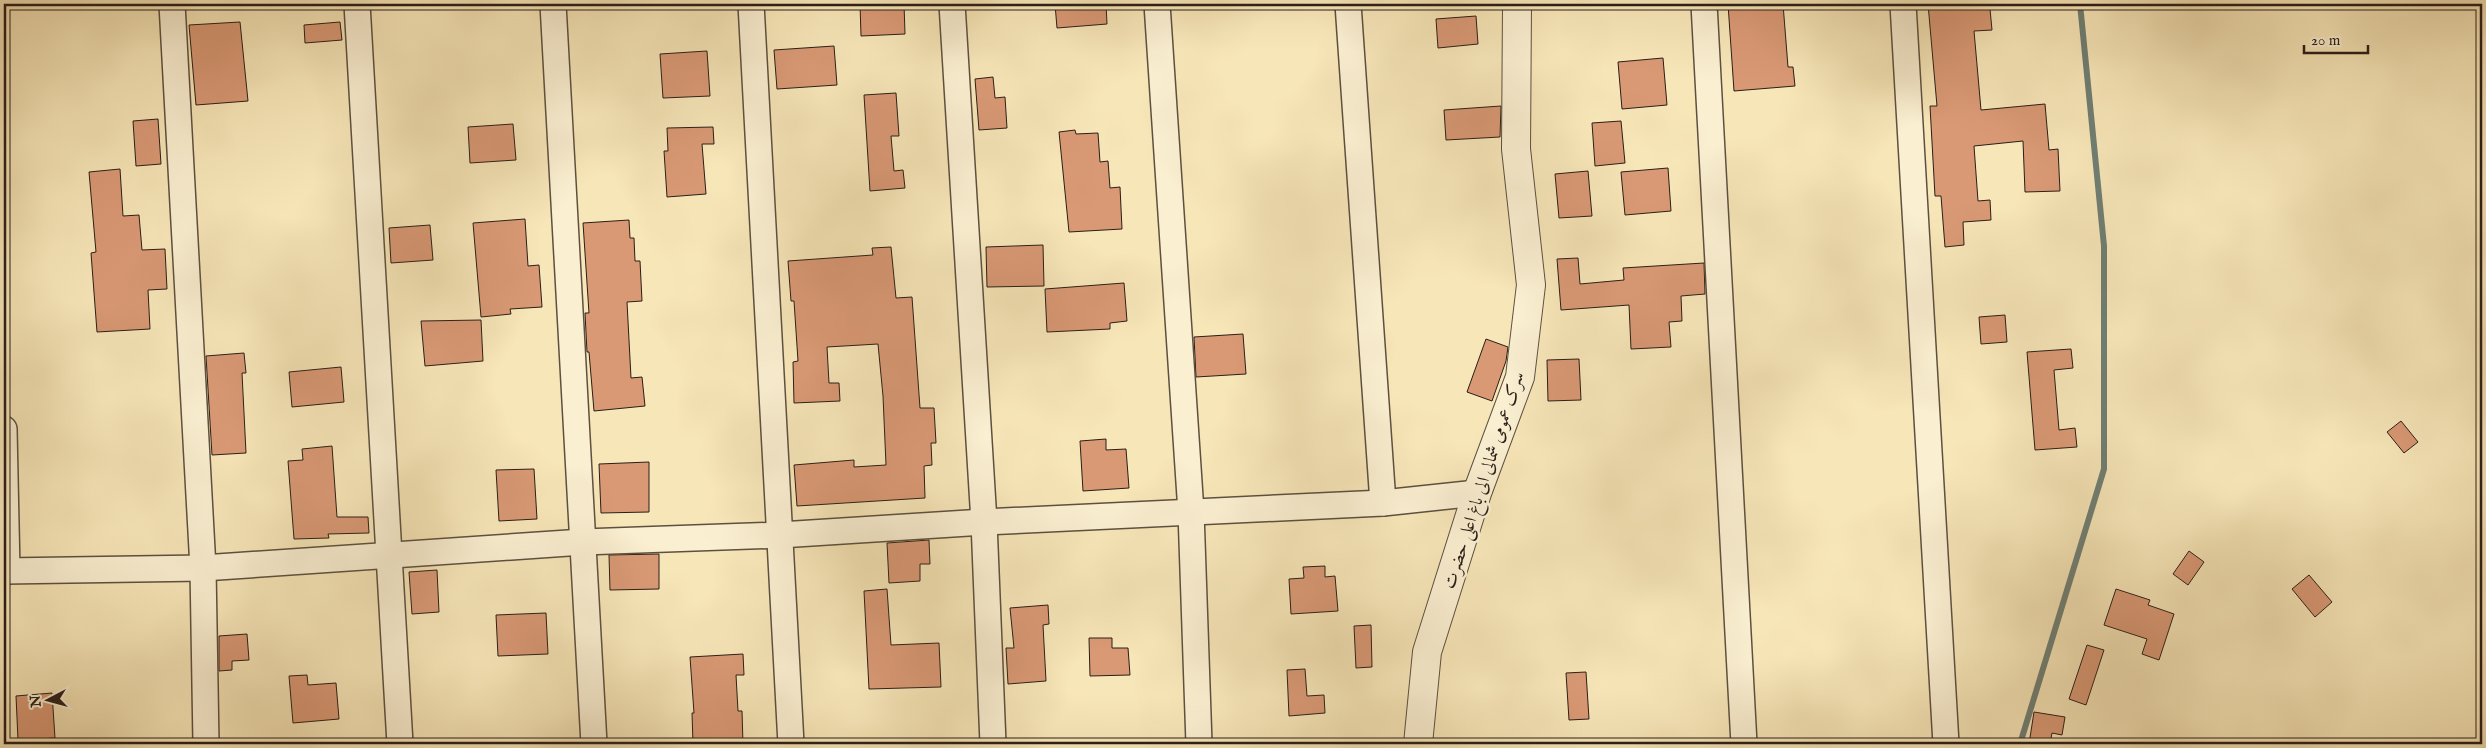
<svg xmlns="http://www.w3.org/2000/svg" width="2486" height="748" font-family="'IM FELL English',Amiri,serif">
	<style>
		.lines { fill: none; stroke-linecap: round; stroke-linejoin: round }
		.stream { stroke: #6f7f74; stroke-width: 6 }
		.building { fill: #d99975; stroke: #2a1e18 }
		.minor-casing { stroke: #5d5040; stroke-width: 28 }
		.tertiary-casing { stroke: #5d5040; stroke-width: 30 }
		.minor { stroke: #faefd1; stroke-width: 25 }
		.tertiary { stroke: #faefd1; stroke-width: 28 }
		.labels { text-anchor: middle; stroke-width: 5; stroke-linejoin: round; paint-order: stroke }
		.street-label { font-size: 18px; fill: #2a1e18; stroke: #faefd1 }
	</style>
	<rect width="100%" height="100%" fill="#f7e6b8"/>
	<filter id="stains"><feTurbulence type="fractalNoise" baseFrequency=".004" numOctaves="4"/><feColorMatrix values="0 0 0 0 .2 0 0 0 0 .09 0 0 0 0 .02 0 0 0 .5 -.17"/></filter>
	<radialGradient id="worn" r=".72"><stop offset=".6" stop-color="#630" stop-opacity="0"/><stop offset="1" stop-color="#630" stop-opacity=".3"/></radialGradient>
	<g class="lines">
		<path class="stream" d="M 2020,744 L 2104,469 L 2104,246 L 2080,4"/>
	</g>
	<g class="building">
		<path d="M 860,4 L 904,4 L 905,34 L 861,36 Z"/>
		<path d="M 1055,4 L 1106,4 L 1107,24 L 1057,28 Z"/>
		<path d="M 1728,4 L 1783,4 L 1788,67 L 1793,67 L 1795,86 L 1734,91 Z"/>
		<path d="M 1928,4 L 1960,4 L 1961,9 L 1990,9 L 1992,30 L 1974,31 L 1981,110 L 2045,104 L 2049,150 L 2058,149 L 2060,191 L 2025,192 L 2023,141 L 1974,146 L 1978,201 L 1990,200 L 1991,220 L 1963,222 L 1964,245 L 1945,247 L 1941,196 L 1935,196 L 1930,106 L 1937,106 Z"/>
		<path d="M 1476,16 L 1478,44 L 1438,48 L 1436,19 Z"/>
		<path d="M 240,22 L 248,101 L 196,105 L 189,25 Z"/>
		<path d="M 340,22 L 342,40 L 305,43 L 304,25 Z"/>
		<path d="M 834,46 L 837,85 L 777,89 L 774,50 Z"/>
		<path d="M 707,51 L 710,96 L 663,98 L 660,54 Z"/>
		<path d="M 1663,58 L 1667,105 L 1622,109 L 1618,62 Z"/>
		<path d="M 993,77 L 995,98 L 1005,97 L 1007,128 L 979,130 L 975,79 Z"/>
		<path d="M 896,93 L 899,136 L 891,136 L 894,171 L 903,170 L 905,188 L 870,191 L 864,95 Z"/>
		<path d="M 1501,106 L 1500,137 L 1446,140 L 1444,110 Z"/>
		<path d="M 158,119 L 161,164 L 136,166 L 133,121 Z"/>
		<path d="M 1621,121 L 1625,163 L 1595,166 L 1592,123 Z"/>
		<path d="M 513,124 L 516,160 L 470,163 L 468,127 Z"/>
		<path d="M 713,127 L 714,144 L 702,144 L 706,194 L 667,197 L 664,151 L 668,151 L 667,128 Z"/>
		<path d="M 1075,130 L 1076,134 L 1098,133 L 1100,162 L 1108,161 L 1110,188 L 1120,187 L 1122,229 L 1069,232 L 1059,132 Z"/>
		<path d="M 1668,168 L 1671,211 L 1625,215 L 1621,172 Z"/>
		<path d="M 120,169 L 123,216 L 139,215 L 142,250 L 165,249 L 167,289 L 148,290 L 150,329 L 97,332 L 91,253 L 96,252 L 89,172 Z"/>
		<path d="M 1588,171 L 1592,216 L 1559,218 L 1555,174 Z"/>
		<path d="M 525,219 L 528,266 L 539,265 L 542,307 L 510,309 L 511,314 L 481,317 L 473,223 Z"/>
		<path d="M 629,220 L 630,238 L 634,238 L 635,261 L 640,261 L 642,301 L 627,302 L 631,378 L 642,377 L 645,406 L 594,411 L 589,352 L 587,352 L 585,313 L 589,313 L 583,223 Z"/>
		<path d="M 430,225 L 433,260 L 391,263 L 389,228 Z"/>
		<path d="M 1043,245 L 1044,286 L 987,287 L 986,247 Z"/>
		<path d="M 891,247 L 896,298 L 912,297 L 920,408 L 934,408 L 936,443 L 931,443 L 932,465 L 924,466 L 925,498 L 797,506 L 794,465 L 854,460 L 854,467 L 886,465 L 883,396 L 878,344 L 827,347 L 829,383 L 839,383 L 840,401 L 794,403 L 793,362 L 798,361 L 794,301 L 791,301 L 788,261 L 873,255 L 872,248 Z"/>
		<path d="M 1578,258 L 1580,284 L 1624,280 L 1623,268 L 1704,263 L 1705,294 L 1681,296 L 1682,321 L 1669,322 L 1671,347 L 1631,349 L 1629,305 L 1561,310 L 1557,259 Z"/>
		<path d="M 1124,283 L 1127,321 L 1110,323 L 1110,329 L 1047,332 L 1045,289 Z"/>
		<path d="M 2005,315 L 2007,342 L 1981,344 L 1979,317 Z"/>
		<path d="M 481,320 L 483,361 L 425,366 L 421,321 Z"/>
		<path d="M 1243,334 L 1246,374 L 1196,377 L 1194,337 Z"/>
		<path d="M 1486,339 L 1508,347 L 1506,361 L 1492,401 L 1467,392 Z"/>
		<path d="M 2071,349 L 2073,368 L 2054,370 L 2059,430 L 2075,428 L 2077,447 L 2035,450 L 2027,352 Z"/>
		<path d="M 244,353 L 246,373 L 242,373 L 246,453 L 212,455 L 206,356 Z"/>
		<path d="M 1579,359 L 1581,400 L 1548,401 L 1547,360 Z"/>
		<path d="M 341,367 L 344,402 L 292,407 L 289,372 Z"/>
		<path d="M 2401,421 L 2418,442 L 2404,453 L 2387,432 Z"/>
		<path d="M 1106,439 L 1106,450 L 1126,449 L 1129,488 L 1083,491 L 1080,441 Z"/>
		<path d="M 332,446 L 337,517 L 368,517 L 369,533 L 328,534 L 329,538 L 294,539 L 288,461 L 303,460 L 302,449 Z"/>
		<path d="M 649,462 L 649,512 L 601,513 L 599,464 Z"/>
		<path d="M 534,469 L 537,519 L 499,521 L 496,470 Z"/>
		<path d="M 929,540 L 930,564 L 920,564 L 920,581 L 889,583 L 887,543 Z"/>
		<path d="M 2189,551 L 2204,562 L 2188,585 L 2173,574 Z"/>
		<path d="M 659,554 L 659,589 L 610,590 L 609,555 Z"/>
		<path d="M 1325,566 L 1325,577 L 1335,576 L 1338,611 L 1291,614 L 1289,579 L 1304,578 L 1303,567 Z"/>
		<path d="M 437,570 L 439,612 L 412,614 L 409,572 Z"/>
		<path d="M 2309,575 L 2332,602 L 2315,617 L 2292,589 Z"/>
		<path d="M 887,589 L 891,645 L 939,643 L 941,687 L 869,689 L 864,591 Z"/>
		<path d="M 2116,589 L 2150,600 L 2148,605 L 2174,614 L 2159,660 L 2142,654 L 2147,639 L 2104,625 Z"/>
		<path d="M 1048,605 L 1049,624 L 1043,625 L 1046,681 L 1008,684 L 1006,648 L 1014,648 L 1010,608 Z"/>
		<path d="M 546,613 L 548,654 L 498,656 L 496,615 Z"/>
		<path d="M 1371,625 L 1372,667 L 1356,668 L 1354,626 Z"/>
		<path d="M 247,634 L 249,660 L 232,661 L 232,670 L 219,671 L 219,636 Z"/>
		<path d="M 1089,638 L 1112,638 L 1112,648 L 1128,648 L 1130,675 L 1090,676 Z"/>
		<path d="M 2087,645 L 2104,650 L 2086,705 L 2069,699 Z"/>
		<path d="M 743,654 L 744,675 L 736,675 L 738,711 L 742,711 L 743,744 L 693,744 L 692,713 L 694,713 L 690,657 Z"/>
		<path d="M 1305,669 L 1307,696 L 1324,695 L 1325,713 L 1289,716 L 1287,670 Z"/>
		<path d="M 1586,672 L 1589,719 L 1569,720 L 1566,673 Z"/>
		<path d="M 307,675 L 308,685 L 336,683 L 339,719 L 293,723 L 289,676 Z"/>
		<path d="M 52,693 L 55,738 L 18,740 L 16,696 Z"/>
		<path d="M 2034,712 L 2065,717 L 2062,735 L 2052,733 L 2050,744 L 2029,744 Z"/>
	</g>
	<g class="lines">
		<g class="minor-casing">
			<g id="minor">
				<path d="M 172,4 L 203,568 L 206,744"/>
				<path d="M 357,4 L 400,744"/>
				<path d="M 553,4 L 594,744"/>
				<path d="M 751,4 L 791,744"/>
				<path d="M 952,4 L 984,522 L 993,744"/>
				<path d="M 1157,4 L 1191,512 L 1199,744"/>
				<path d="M 1348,4 L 1383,503"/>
				<path d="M 1704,4 L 1744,744"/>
				<path d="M 1903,4 L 1946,744"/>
				<path d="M 4,429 L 7,571"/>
				<path d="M 4,571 L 203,568 L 583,542 L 780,535 L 984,522 L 1383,503 L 1477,493"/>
			</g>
		</g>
		<g class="tertiary-casing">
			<path id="tertiary" d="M 1418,744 L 1427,652 L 1477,493 L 1520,377 L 1531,285 L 1516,149 L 1517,4"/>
		</g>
		<use href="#minor" class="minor"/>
		<use href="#tertiary" class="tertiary"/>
	</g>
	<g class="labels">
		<g class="street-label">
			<text transform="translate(1483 480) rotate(-72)" y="6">سرک عمومی شمالی الی باغ اعلی حضرت</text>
		</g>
	</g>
	<rect width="2486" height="748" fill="none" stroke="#f7e6b8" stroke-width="20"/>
	<rect x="5" y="5" width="2476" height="738" fill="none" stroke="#2a1e18" stroke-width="2.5"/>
	<rect x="10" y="10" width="2466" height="728" fill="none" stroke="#2a1e18"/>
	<g transform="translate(48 700) rotate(264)" stroke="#faefd1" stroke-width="4" paint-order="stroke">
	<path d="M0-4L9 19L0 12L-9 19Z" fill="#2a1e18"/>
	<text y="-8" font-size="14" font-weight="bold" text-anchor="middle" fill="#2a1e18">N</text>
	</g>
	<path d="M2304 45v8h64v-8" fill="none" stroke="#2a1e18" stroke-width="2.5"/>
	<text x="2311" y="45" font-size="15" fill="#2a1e18" stroke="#faefd1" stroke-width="4" paint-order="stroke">20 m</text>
	<rect width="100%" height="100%" filter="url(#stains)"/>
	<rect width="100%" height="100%" fill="url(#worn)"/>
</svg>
